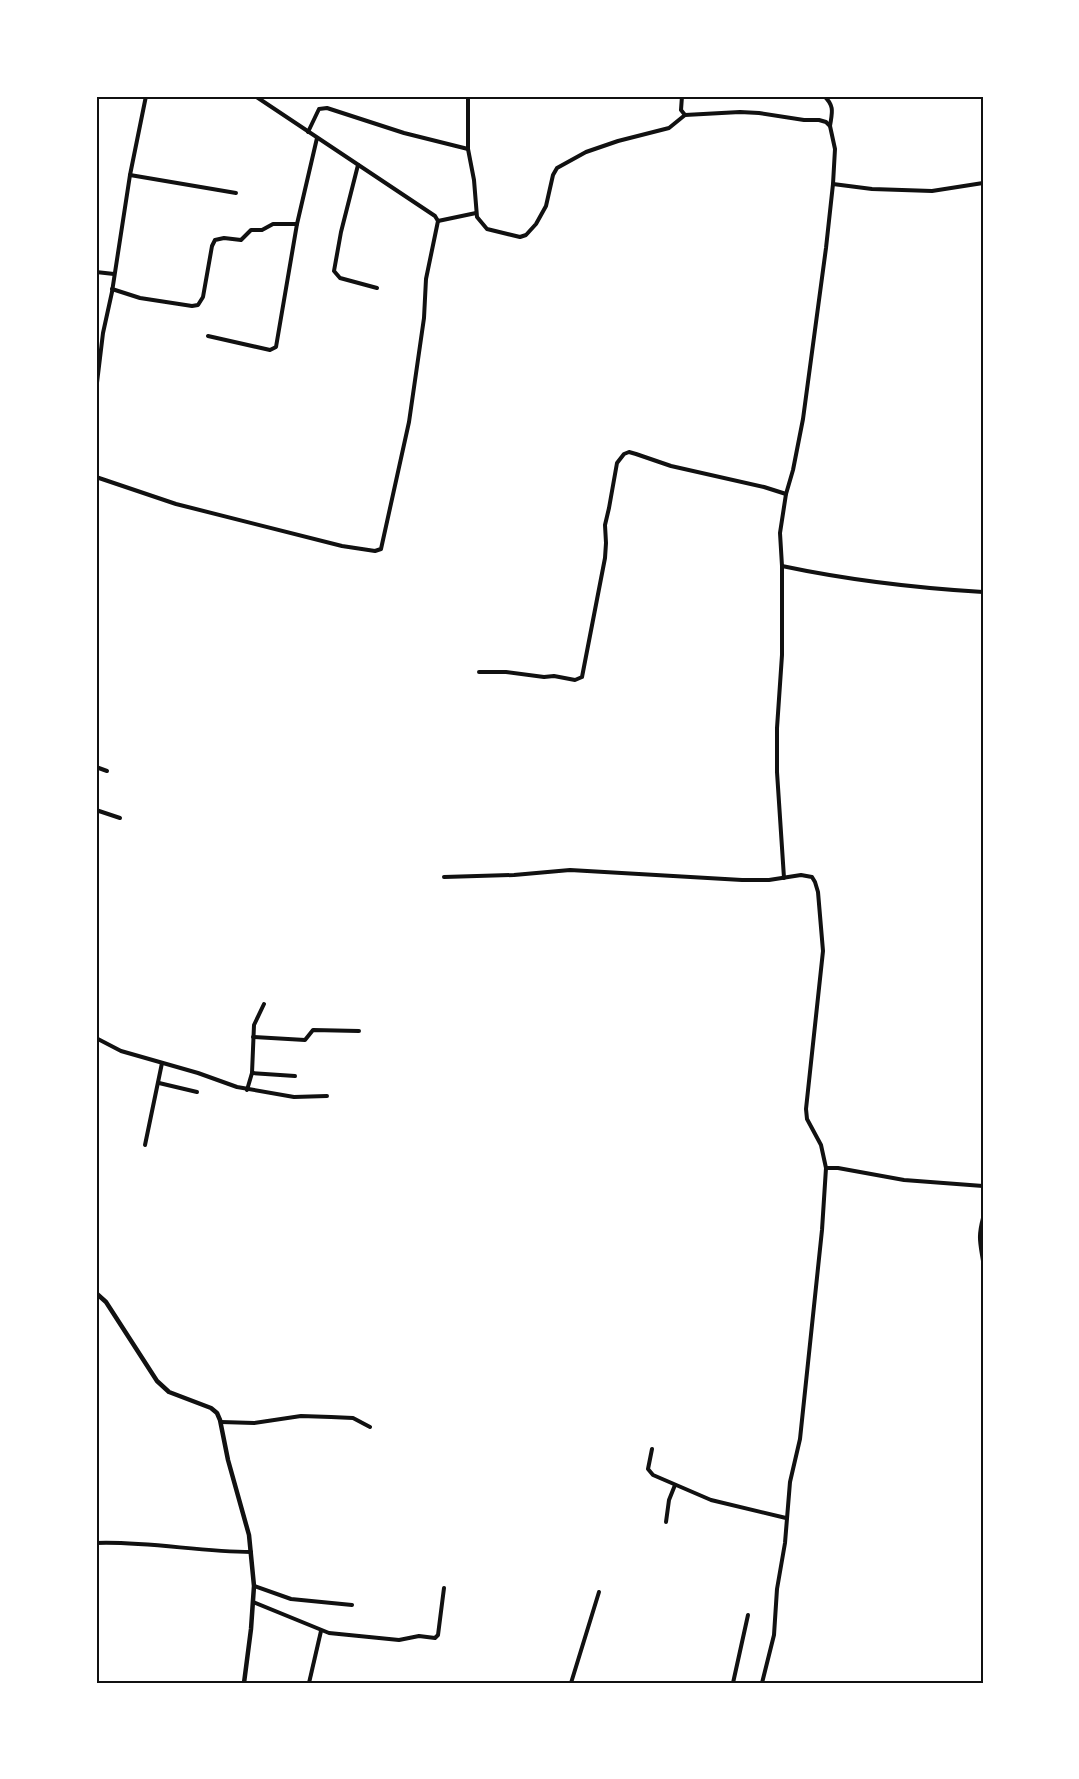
<svg xmlns="http://www.w3.org/2000/svg" width="1079" height="1779" font-family="Manrope,sans-serif">
	<style>
		.lines { fill: none; stroke-linecap: round; stroke-linejoin: round }
		.minor { stroke: #111; stroke-width: 4 }
		.tertiary { stroke: #111; stroke-width: 4.5 }
		.neatline { fill: none; stroke: #111; stroke-width: 2 }
	</style>
	<rect width="100%" height="100%" fill="#fff"/>
	<g class="lines">
		<g class="minor">
			<path d="M 468,96 L 468,149 L 474,180 L 477,217 L 487,229 L 520,237 L 526,235 L 536,224 L 546,206 L 553,175 L 557,168 L 586,152 L 618,141 L 669,128 L 685,115"/>
			<path d="M 682,96 L 681,110 L 685,115 L 740,112 L 759,113 L 804,120 L 819,120 L 826,122 L 830,126 L 835,149 L 833,184 L 826,248 L 803,419 L 793,470 L 786,494 L 780,533 L 782,566 L 782,655 L 777,728 L 777,772 L 784,878"/>
			<path d="M 824,96 C 835,106 832,113 830,126"/>
			<path d="M 308,132 L 319,109 L 327,108 L 404,133 L 468,149"/>
			<path d="M 358,165 L 341,232 L 334,271 L 340,278 L 377,288"/>
			<path d="M 130,175 L 236,193"/>
			<path d="M 833,184 L 872,189 L 932,191 L 983,183"/>
			<path d="M 438,221 L 476,213"/>
			<path d="M 96,272 L 114,274"/>
			<path d="M 112,289 L 140,298 L 192,306 L 198,305 L 203,297 L 212,246 L 215,240 L 224,238 L 241,240 L 251,230 L 262,230 L 273,224 L 297,224"/>
			<path d="M 208,336 L 270,350 L 276,347 L 297,224 L 317,138"/>
			<path d="M 96,391 L 103,333 L 112,292 L 130,175 L 146,96"/>
			<path d="M 96,477 L 176,504 L 342,546 L 375,551 L 381,549 L 409,422 L 424,318 L 426,279 L 438,221 L 435,216 L 255,96"/>
			<path d="M 782,566 C 848,580 915,588 983,592"/>
			<path d="M 479,672 L 506,672 L 544,677 L 554,676 L 575,680 L 582,677 L 605,558 L 606,543 L 605,525 L 609,508 L 617,463 L 624,454 L 629,452 L 636,454 L 671,466 L 764,487 L 786,494"/>
			<path d="M 96,767 L 107,771"/>
			<path d="M 96,810 L 120,818"/>
			<path d="M 444,877 L 514,875 L 570,870 L 742,880 L 769,880 L 801,875 L 812,877 L 815,882 L 818,892 L 823,951 L 806,1109 L 807,1119 L 821,1145 L 826,1168 L 822,1230 L 800,1439 L 790,1482 L 785,1543 L 777,1589 L 774,1635 L 762,1683"/>
			<path d="M 253,1037 L 305,1040 L 313,1030 L 359,1031"/>
			<path d="M 96,1038 L 121,1051 L 198,1073 L 237,1087 L 294,1097 L 327,1096"/>
			<path d="M 252,1073 L 295,1076"/>
			<path d="M 159,1083 L 197,1092"/>
			<path d="M 247,1090 L 252,1073 L 254,1025 L 264,1004"/>
			<path d="M 145,1145 L 162,1063"/>
			<path d="M 826,1168 L 838,1168 L 904,1180 L 983,1186"/>
			<path d="M 983,1218 C 978,1237 980,1242 983,1261"/>
			<path d="M 221,1422 L 254,1423 L 301,1416 L 331,1417 L 353,1418 L 370,1427"/>
			<path d="M 652,1449 L 648,1469 L 653,1475 L 711,1500 L 786,1518"/>
			<path d="M 666,1522 L 669,1500 L 675,1485"/>
			<path d="M 96,1543 C 148,1541 199,1552 251,1552"/>
			<path d="M 254,1586 L 291,1599 L 352,1605"/>
			<path d="M 253,1602 L 329,1633 L 399,1640 L 419,1636 L 435,1638 L 438,1635 L 444,1588"/>
			<path d="M 309,1683 L 321,1631"/>
			<path d="M 571,1683 L 599,1592"/>
			<path d="M 733,1683 L 748,1615"/>
		</g>
		<path class="tertiary" d="M 96,1293 L 106,1302 L 157,1381 L 169,1392 L 211,1408 L 217,1413 L 220,1420 L 228,1460 L 249,1535 L 254,1586 L 251,1629 L 244,1683"/>
	</g>
	<rect width="1079" height="1779" fill="none" stroke="#ffffff" stroke-width="195"/>
	<rect x="98" y="98" width="884" height="1584" class="neatline"/>
</svg>
